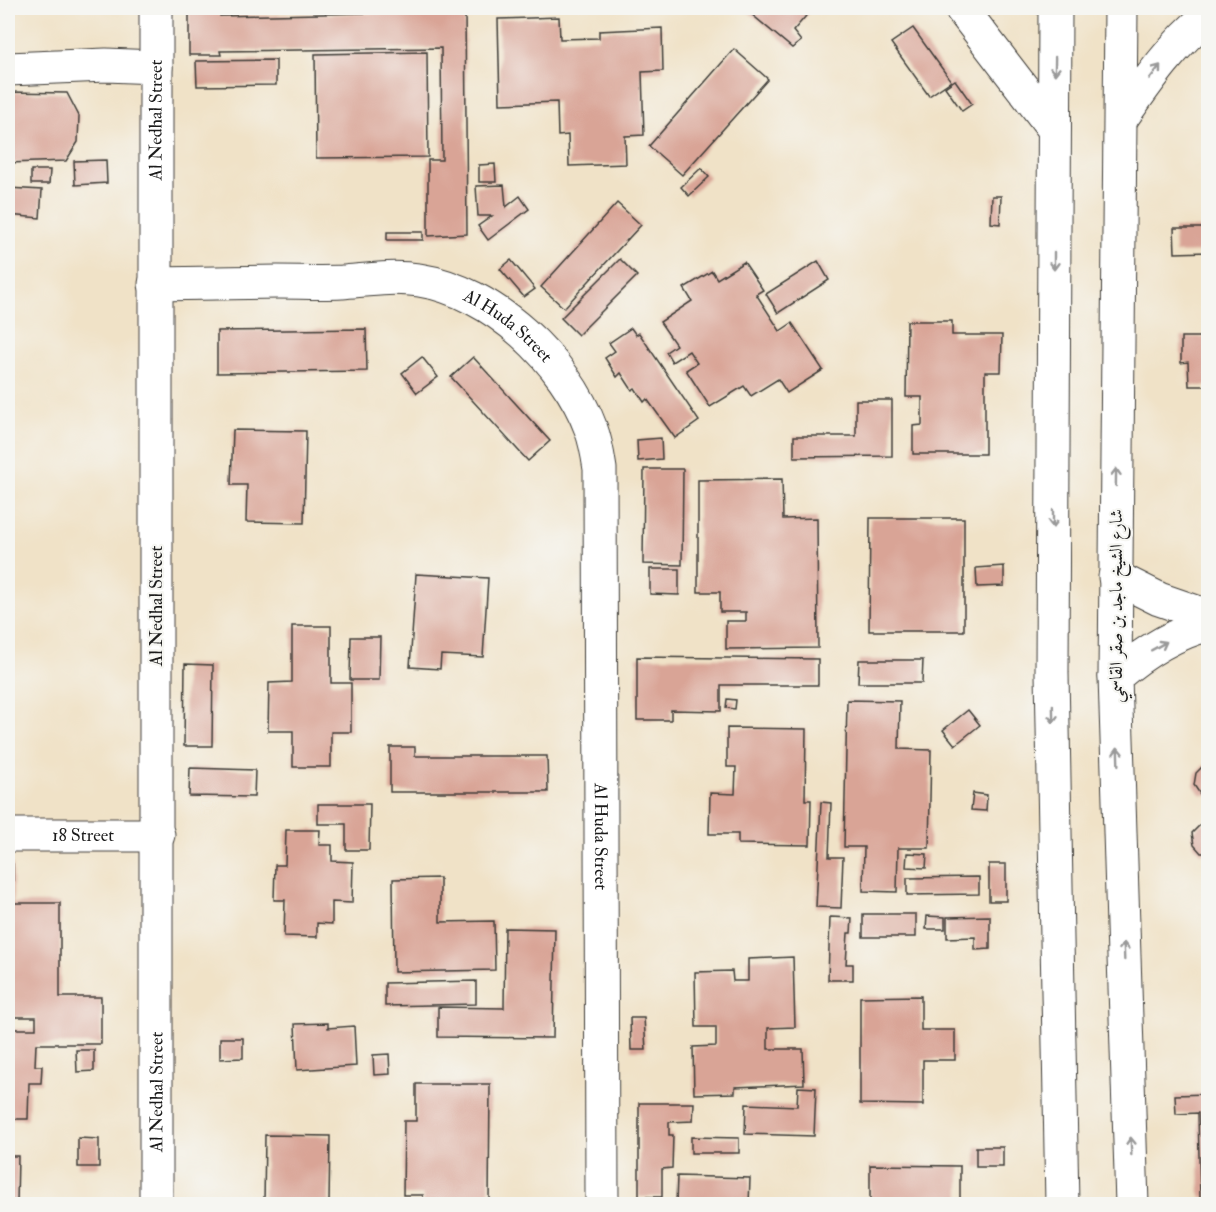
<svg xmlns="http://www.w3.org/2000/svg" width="1216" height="1212" font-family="'IM FELL Double Pica',Amiri,serif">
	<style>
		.building { fill: #d9a496 }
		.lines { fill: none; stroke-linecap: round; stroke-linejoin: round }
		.minor-casing { stroke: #3c3a36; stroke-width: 35 }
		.major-casing { stroke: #3c3a36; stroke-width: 35 }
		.minor { stroke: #fff; stroke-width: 33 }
		.major { stroke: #fff; stroke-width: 33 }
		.oneway { stroke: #999 }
		.labels { text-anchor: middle; stroke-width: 4.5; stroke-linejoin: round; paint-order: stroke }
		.street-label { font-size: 18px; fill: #1c1c1c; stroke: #f6f6f2 }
	</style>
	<rect width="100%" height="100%" fill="#f6f6f2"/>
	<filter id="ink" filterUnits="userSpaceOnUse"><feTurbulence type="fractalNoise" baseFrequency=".0167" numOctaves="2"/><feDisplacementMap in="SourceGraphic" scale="12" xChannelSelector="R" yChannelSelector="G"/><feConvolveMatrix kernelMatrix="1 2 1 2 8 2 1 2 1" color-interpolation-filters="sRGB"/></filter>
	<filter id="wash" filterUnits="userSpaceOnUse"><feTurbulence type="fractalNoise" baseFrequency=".008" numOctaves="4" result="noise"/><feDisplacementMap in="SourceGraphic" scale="24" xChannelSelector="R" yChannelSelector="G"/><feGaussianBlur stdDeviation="1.35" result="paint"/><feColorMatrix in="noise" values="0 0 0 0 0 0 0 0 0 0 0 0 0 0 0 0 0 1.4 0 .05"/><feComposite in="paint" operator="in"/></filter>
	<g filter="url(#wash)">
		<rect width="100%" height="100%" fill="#f0e2c7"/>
		<g id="blocks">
			<g class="building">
				<path d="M 744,8 L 810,8 L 812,9 L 793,31 L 801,41 L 792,48 Z"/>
				<path d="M 465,11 L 467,234 L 428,236 L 428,160 L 442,160 L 441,48 L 220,51 L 221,55 L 189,55 L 189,12 L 220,12 L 220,16 Z"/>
				<path d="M 559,17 L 560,39 L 599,38 L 599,31 L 662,28 L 663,71 L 642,72 L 644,135 L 625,136 L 626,164 L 569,166 L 568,135 L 558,136 L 557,102 L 500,104 L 498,19 Z"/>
				<path d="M 913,28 L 951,81 L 929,96 L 891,43 Z"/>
				<path d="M 734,49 L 768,79 L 682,175 L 649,146 Z"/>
				<path d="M 427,52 L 428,157 L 316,158 L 315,54 Z"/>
				<path d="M 276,60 L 276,85 L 197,86 L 196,61 Z"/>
				<path d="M 955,80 L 972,104 L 962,111 L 945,87 Z"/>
				<path d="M 8,92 L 67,93 L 79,116 L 78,142 L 66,161 L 8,163 Z"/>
				<path d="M 106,160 L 107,183 L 75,185 L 74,161 Z"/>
				<path d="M 495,164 L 496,182 L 479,182 L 479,165 Z"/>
				<path d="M 701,168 L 709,177 L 689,196 L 681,187 Z"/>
				<path d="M 31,170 L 50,170 L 49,184 L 31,184 Z"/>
				<path d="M 504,185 L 506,207 L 520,196 L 529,209 L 488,240 L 478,226 L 492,216 L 478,216 L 476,186 Z"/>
				<path d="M 8,188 L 42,190 L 40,218 L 8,215 Z"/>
				<path d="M 992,196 L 1001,196 L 1000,224 L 991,223 Z"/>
				<path d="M 617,203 L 641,225 L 564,308 L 541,287 Z"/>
				<path d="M 1174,228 L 1208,228 L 1208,252 L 1175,253 Z"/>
				<rect x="387" y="232" width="36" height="8"/>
				<path d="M 620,259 L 637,276 L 578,335 L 561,318 Z"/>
				<path d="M 511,260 L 535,289 L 524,297 L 500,269 Z"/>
				<path d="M 818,261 L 829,280 L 778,313 L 766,294 Z"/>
				<path d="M 744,262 L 763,290 L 756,294 L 780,331 L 792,323 L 823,370 L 787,393 L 778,379 L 751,396 L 744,386 L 710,407 L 686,370 L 697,363 L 689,351 L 672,362 L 666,352 L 676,345 L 660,322 L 692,301 L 684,288 L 712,271 L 717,279 Z"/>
				<path d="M 907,321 L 952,321 L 952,335 L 1002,335 L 1001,372 L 985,372 L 985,454 L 913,454 L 913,426 L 922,425 L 922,397 L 906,397 Z"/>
				<path d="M 631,328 L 636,335 L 639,333 L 699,421 L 675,438 L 647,399 L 644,402 L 635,388 L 632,390 L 621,373 L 617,377 L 605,358 L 615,351 L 609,343 Z"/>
				<path d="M 366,329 L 367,371 L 217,373 L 217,331 Z"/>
				<path d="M 1181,337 L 1208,337 L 1208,386 L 1189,386 L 1188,362 L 1181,363 Z"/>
				<path d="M 422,357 L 438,377 L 417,393 L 402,373 Z"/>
				<path d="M 473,357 L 550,441 L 528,461 L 451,377 Z"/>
				<path d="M 856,400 L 892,400 L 892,456 L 794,457 L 794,436 L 856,436 Z"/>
				<path d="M 233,430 L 306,431 L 304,523 L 246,522 L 247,485 L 231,485 Z"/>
				<path d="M 661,438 L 662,459 L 638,461 L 637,440 Z"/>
				<path d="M 644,469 L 683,469 L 682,565 L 643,564 Z"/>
				<path d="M 782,479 L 783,519 L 817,518 L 818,648 L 726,649 L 726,621 L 746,621 L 746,612 L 720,612 L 720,592 L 698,592 L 698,480 Z"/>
				<path d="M 870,518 L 964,518 L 964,631 L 869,631 Z"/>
				<path d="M 1004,566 L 1004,586 L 977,587 L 976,568 Z"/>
				<path d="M 650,569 L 679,569 L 679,595 L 650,594 Z"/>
				<path d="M 416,574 L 488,578 L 483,657 L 441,655 L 440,669 L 410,667 Z"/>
				<path d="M 292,626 L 331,626 L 331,683 L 351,683 L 351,732 L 331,732 L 331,767 L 293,767 L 293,731 L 268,731 L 269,683 L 292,682 Z"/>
				<path d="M 351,637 L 380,637 L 379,680 L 350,680 Z"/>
				<path d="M 637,657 L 818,659 L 818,685 L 721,685 L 721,711 L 671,710 L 671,720 L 637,720 Z"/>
				<path d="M 859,660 L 923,660 L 922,683 L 858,683 Z"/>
				<path d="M 185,664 L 213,665 L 212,746 L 184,746 Z"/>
				<path d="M 727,699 L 736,700 L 735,709 L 726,708 Z"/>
				<path d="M 847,700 L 900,701 L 899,749 L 931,750 L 929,848 L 898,848 L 897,892 L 863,891 L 864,847 L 844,847 Z"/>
				<path d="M 968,710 L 980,725 L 955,745 L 943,730 Z"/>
				<path d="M 727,728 L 806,729 L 805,800 L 811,800 L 810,845 L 738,844 L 738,834 L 709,834 L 710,793 L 735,794 L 736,767 L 727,767 Z"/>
				<path d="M 390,747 L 415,747 L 415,756 L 547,756 L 548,792 L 390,792 Z"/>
				<path d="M 1204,765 L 1208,765 L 1208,795 L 1200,794 L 1194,785 L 1196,773 Z"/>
				<path d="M 190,768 L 255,770 L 254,797 L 189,796 Z"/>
				<path d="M 973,793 L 987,795 L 986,811 L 971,810 Z"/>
				<path d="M 821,802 L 831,803 L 829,857 L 843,857 L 841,908 L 816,907 Z"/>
				<path d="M 318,804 L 370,804 L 369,850 L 346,850 L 346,824 L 318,824 Z"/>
				<path d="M 1208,823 L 1208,853 L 1201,853 L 1194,845 L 1192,833 L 1201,824 Z"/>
				<path d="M 286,830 L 320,830 L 319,845 L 332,845 L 332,861 L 353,862 L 352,903 L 332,902 L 332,924 L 317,923 L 317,937 L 284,936 L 285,900 L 274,900 L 275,865 L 285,865 Z"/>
				<path d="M 907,853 L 927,854 L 926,868 L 906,867 Z"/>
				<path d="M 8,864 L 13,864 L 13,903 L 60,903 L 60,997 L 101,997 L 101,1044 L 36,1044 L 35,1066 L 42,1066 L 41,1083 L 29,1083 L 28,1119 L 8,1119 L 8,1029 L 36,1029 L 36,1017 L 8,1017 Z"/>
				<rect x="989" y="864" width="17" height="37"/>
				<path d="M 979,877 L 979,894 L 907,895 L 907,878 Z"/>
				<path d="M 440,878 L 440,922 L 494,921 L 495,970 L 394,972 L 393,879 Z"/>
				<rect x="863" y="914" width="53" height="23"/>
				<path d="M 927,916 L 945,917 L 945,929 L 926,929 Z"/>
				<path d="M 990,916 L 990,949 L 975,950 L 975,937 L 947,938 L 947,917 Z"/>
				<path d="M 830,917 L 852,918 L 851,933 L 848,933 L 846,964 L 853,964 L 853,980 L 828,980 Z"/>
				<path d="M 505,928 L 555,929 L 553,1038 L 438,1037 L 438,1007 L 504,1008 Z"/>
				<path d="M 793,957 L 795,1027 L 768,1028 L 768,1049 L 803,1049 L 804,1084 L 735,1087 L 735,1093 L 694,1094 L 693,1047 L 716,1046 L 716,1027 L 696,1027 L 695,972 L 732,971 L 733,981 L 748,981 L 748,959 Z"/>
				<path d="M 476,981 L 476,1004 L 385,1006 L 385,983 Z"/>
				<path d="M 921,996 L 921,1030 L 955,1030 L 955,1060 L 923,1060 L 923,1105 L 860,1104 L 860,997 Z"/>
				<path d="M 630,1018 L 644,1018 L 646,1050 L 631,1050 Z"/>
				<path d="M 328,1023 L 328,1028 L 354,1026 L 356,1066 L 297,1070 L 295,1024 Z"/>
				<path d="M 220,1038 L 243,1038 L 243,1058 L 220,1059 Z"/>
				<path d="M 76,1050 L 94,1050 L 94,1071 L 77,1072 Z"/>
				<path d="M 389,1054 L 390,1074 L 374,1075 L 373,1055 Z"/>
				<path d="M 416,1084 L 490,1084 L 489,1204 L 423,1204 L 423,1195 L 403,1195 L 404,1121 L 416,1121 Z"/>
				<path d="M 798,1087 L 816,1088 L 814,1136 L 745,1134 L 746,1104 L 797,1106 Z"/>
				<path d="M 1208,1094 L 1208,1198 L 1200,1198 L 1198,1113 L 1176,1114 L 1175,1095 Z"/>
				<path d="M 639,1103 L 694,1103 L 693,1121 L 669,1122 L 669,1135 L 673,1135 L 672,1168 L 662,1169 L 662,1197 L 639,1197 Z"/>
				<path d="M 265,1135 L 330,1136 L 329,1204 L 264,1204 Z"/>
				<path d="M 691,1137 L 739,1138 L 739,1153 L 691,1153 Z"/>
				<path d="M 78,1138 L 99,1139 L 99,1167 L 78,1167 Z"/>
				<rect x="976" y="1147" width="27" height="20"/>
				<path d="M 8,1156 L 18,1156 L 17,1204 L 8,1204 Z"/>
				<path d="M 870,1165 L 960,1166 L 960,1204 L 870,1204 Z"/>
				<path d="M 677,1176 L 750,1178 L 749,1204 L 676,1204 Z"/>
			</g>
		</g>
	</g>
	<g filter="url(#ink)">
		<use href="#blocks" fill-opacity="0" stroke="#3c3a36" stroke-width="1.5"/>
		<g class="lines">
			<g class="minor-casing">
				<g id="minor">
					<path d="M 1055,8 L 1052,673 L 1062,1204"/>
					<path d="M 1121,8 L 1115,677 L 1132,1204"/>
					<path d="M 8,69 L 106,65 L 156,67"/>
					<path id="s1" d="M 155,284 C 196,283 237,283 278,282 C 299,282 321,283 342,282 C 368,280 392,276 419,280 C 493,291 566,361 591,429 C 596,442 598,456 600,469 L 602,1204"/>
					<path d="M 1115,577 L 1159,599 L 1208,616"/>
					<path d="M 1115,677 C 1142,654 1173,633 1208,625"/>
					<path id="s2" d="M 8,835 L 158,835"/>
					<path id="s3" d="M 156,1204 C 158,805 154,407 156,8"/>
				</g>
			</g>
			<g class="major-casing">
				<g id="major">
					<path d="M 961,8 L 1054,129"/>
					<path d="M 1121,119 C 1147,82 1173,44 1208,16"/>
				</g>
			</g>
			<use href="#minor" class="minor"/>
			<use href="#major" class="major"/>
		</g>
		<defs><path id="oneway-shaft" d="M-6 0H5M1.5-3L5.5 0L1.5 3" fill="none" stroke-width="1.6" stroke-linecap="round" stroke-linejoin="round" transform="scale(1.5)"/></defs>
		<g class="oneway">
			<use href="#oneway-shaft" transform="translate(1055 66) rotate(91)"/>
			<use href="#oneway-shaft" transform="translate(1155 72) rotate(-52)"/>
			<use href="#oneway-shaft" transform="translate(1054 261) rotate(90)"/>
			<use href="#oneway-shaft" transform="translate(1116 477) rotate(-89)"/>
			<use href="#oneway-shaft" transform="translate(1053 519) rotate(90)"/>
			<use href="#oneway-shaft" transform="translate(1159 646) rotate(-29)"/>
			<use href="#oneway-shaft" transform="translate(1053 714) rotate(89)"/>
			<use href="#oneway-shaft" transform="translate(1118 756) rotate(-92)"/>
			<use href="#oneway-shaft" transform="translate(1124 951) rotate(-92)"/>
			<use href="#oneway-shaft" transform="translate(1131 1146) rotate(-92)"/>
		</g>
	</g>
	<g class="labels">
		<g class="street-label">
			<text dy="6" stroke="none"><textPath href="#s3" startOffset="1084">Al Nedhal Street</textPath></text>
			<text dy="6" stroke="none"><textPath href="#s1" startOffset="366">Al Huda Street</textPath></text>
			<text transform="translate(156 606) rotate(-90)" y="6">Al Nedhal Street</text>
			<text transform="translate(1116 606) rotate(-90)" y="6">شارع الشيخ ماجد بن صقر القاسمي</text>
			<text dy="6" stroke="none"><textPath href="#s2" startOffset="75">18 Street</textPath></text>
			<text dy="6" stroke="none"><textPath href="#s1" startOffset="910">Al Huda Street</textPath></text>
			<text dy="6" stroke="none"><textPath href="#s3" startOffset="112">Al Nedhal Street</textPath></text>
		</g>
	</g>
	<rect width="1216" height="1212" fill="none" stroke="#f6f6f2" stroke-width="30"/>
</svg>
